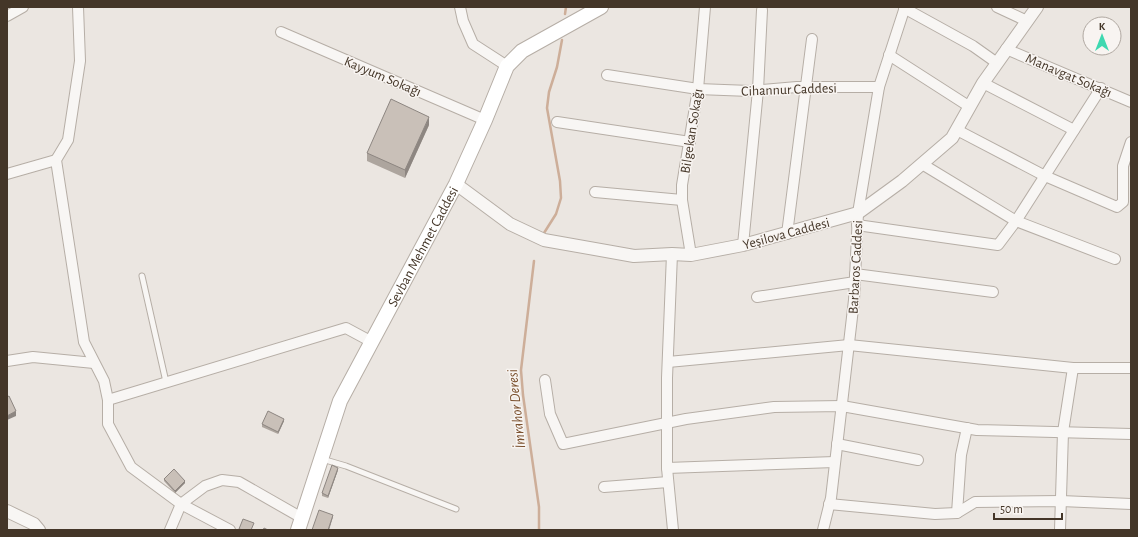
<svg xmlns="http://www.w3.org/2000/svg" width="1138" height="537" font-family="'Alegreya Sans',sans-serif">
	<style>
		.lines { fill: none; stroke-linecap: round; stroke-linejoin: round }
		.stream { stroke: #cdae99; stroke-width: 2.5 }
		.service-casing { stroke: #b6aea6; stroke-width: 7 }
		.minor-casing { stroke: #b6aea6; stroke-width: 12 }
		.tertiary-casing { stroke: #b6aea6; stroke-width: 14 }
		.secondary-casing { stroke: #b6aea6; stroke-width: 16 }
		.service { stroke: #f8f6f4; stroke-width: 5 }
		.minor { stroke: #f8f6f4; stroke-width: 10 }
		.tertiary { stroke: #f8f6f4; stroke-width: 12 }
		.secondary { stroke: #fff; stroke-width: 14 }
		.wall { fill: #ada59e }
		.shaded-wall { fill: #8d8681 }
		.building { fill: #c9c0b8; stroke: #8d8681 }
		.labels { text-anchor: middle; stroke-width: 3; stroke-linejoin: round; paint-order: stroke }
		.street-label { font-size: 14px; fill: #443628; stroke: #f8f4f1 }
		.water-label { font-size: 15px; font-style: italic; fill: #7b512f; stroke: #f8f4f1 }
	</style>
	<rect width="100%" height="100%" fill="#ebe6e1"/>
	<g class="lines">
		<g class="stream">
			<path d="M 565,14 L 566,7"/>
			<path d="M 544,233 L 556,214 L 561,198 L 560,181 L 547,108 L 549,92 L 557,67 L 562,40"/>
			<path d="M 534,261 L 521,370 L 523,395 L 539,507 L 539,530"/>
		</g>
		<g class="service-casing">
			<g id="service">
				<path d="M 142,276 L 166,382"/>
				<path d="M 322,459 L 346,466 L 456,509"/>
			</g>
		</g>
		<g class="minor-casing">
			<g id="minor">
				<path d="M 78,7 L 80,61 L 68,140 L 56,160 L 84,342 L 104,381 L 108,400 L 108,424 L 131,467 L 181,504 L 230,530"/>
				<path d="M 460,7 L 463,21 L 473,44 L 507,66"/>
				<path d="M 997,7 L 1027,21"/>
				<path d="M 904,8 L 973,46 L 997,63"/>
				<path d="M 7,16 L 23,7"/>
				<path d="M 281,32 L 485,120"/>
				<path d="M 1006,49 L 1131,102"/>
				<path d="M 889,55 L 970,107"/>
				<path d="M 607,75 L 698,89 L 750,91 L 797,87 L 879,87"/>
				<path d="M 983,83 L 1074,130"/>
				<path d="M 557,122 L 690,142"/>
				<path d="M 957,130 L 1045,176 L 1117,207 L 1123,202 L 1123,166 L 1131,142"/>
				<path d="M 922,164 L 1016,221 L 1115,259"/>
				<path d="M 7,174 L 56,160"/>
				<path d="M 595,192 L 682,200"/>
				<path d="M 857,225 L 998,245 L 1016,221 L 1101,88"/>
				<path d="M 787,234 L 812,39"/>
				<path d="M 743,245 L 758,90 L 762,10"/>
				<path d="M 672,254 L 667,378 L 667,468 L 673,530"/>
				<path d="M 691,255 L 682,200 L 682,185 L 698,89 L 705,7"/>
				<path d="M 855,274 L 993,292"/>
				<path d="M 757,297 L 855,282"/>
				<path d="M 7,361 L 33,357 L 94,363"/>
				<path d="M 668,362 L 849,345 L 1073,368 L 1131,368"/>
				<path d="M 545,380 L 550,414 L 563,444 L 686,419 L 774,407 L 842,406 L 977,430 L 1131,434"/>
				<path d="M 108,400 L 346,328 L 372,342"/>
				<path d="M 837,444 L 918,460"/>
				<path d="M 667,468 L 835,462"/>
				<path d="M 604,487 L 668,482"/>
				<path d="M 829,504 L 935,514 L 957,513 L 975,502 L 1061,501 L 1131,504"/>
				<path d="M 957,513 L 961,455 L 967,428"/>
				<path d="M 170,530 L 181,504 L 205,486 L 222,480 L 239,482 L 302,518"/>
				<path d="M 823,530 L 831,498 L 854,300 L 858,213 L 879,87 L 905,7"/>
				<path d="M 1060,530 L 1063,432 L 1073,368"/>
			</g>
		</g>
		<g class="tertiary-casing">
			<g id="tertiary">
				<path d="M 456,184 L 510,224 L 544,240 L 634,256 L 672,254 L 691,255 L 743,245 L 858,213 L 902,181 L 952,138 L 983,83 L 1037,7"/>
				<path d="M 7,511 L 34,524 L 39,530"/>
			</g>
		</g>
		<g class="secondary-casing">
			<g id="secondary">
				<path id="s1" d="M 298,530 L 340,401 L 456,184 L 485,120 L 507,66 L 522,51 L 601,7"/>
			</g>
		</g>
		<use href="#service" class="service"/>
		<use href="#minor" class="minor"/>
		<use href="#tertiary" class="tertiary"/>
		<use href="#secondary" class="secondary"/>
	</g>
	<g class="wall">
		<path d="M 429,125 L 405,178 L 367,161 L 367,153 Z"/>
		<path d="M 284,421 L 278,434 L 262,427 L 262,424 Z"/>
		<path d="M 338,470 L 328,498 L 322,496 L 322,493 Z"/>
		<path d="M 164,479 L 185,483 L 175,493 L 164,481 Z"/>
	</g>
	<g class="shaded-wall">
		<path d="M 429,117 L 429,125 L 405,178 L 405,170 Z"/>
		<path d="M 16,411 L 16,416 L 7,420 L 7,416 Z"/>
		<path d="M 284,419 L 284,421 L 278,434 L 278,432 Z"/>
		<path d="M 338,468 L 338,470 L 328,498 L 328,496 Z"/>
		<path d="M 185,481 L 185,483 L 175,493 L 175,491 Z"/>
		<path d="M 333,515 L 333,517 L 329,530 L 328,530 Z"/>
	</g>
	<g class="building">
		<path d="M 391,99 L 429,117 L 405,170 L 367,153 Z"/>
		<path d="M 9,396 L 16,411 L 7,416 L 7,397 Z"/>
		<path d="M 268,411 L 284,419 L 278,432 L 262,424 Z"/>
		<path d="M 332,465 L 338,468 L 328,496 L 322,493 Z"/>
		<path d="M 174,469 L 185,481 L 175,491 L 164,479 Z"/>
		<path d="M 319,510 L 333,515 L 328,530 L 312,530 Z"/>
		<path d="M 243,519 L 254,523 L 251,530 L 243,530 L 239,529 Z"/>
		<path d="M 264,528 L 268,530 L 263,530 Z"/>
	</g>
	<g class="labels">
		<g class="street-label">
			<text transform="translate(1069 75) rotate(23)" y="5">Manavgat Sokağı</text>
			<text transform="translate(383 76) rotate(23)" y="5">Kayyum Sokağı</text>
			<text transform="translate(789 89) rotate(-2)" y="5">Cihannur Caddesi</text>
			<text transform="translate(691 131) rotate(-81)" y="5">Bilgekan Sokağı</text>
			<text transform="translate(786 233) rotate(-15)" y="5">Yeşilova Caddesi</text>
			<text dy="5" stroke="none"><textPath href="#s1" startOffset="311">Sevban Mehmet Caddesi</textPath></text>
			<text transform="translate(855 267) rotate(-87)" y="5">Barbaros Caddesi</text>
		</g>
		<g class="water-label">
			<text transform="translate(516 409) rotate(-96)" y="5">İmrahor Deresi</text>
		</g>
	</g>
	<rect width="1138" height="537" fill="none" stroke="#443628" stroke-width="16"/>
	<g transform="translate(1102 36)"><circle r="19" fill="#f8f4f1" stroke="#b0a8a1"/>
	<path d="M0-3L7 15L0 10L-7 15Z" fill="#3ed8b0"/>
	<text y="-6" font-size="11" font-weight="bold" text-anchor="middle" fill="#443628">K</text>
	</g>
	<path d="M994 513v6h68v-6" fill="none" stroke="#443628" stroke-width="2"/>
	<text x="1000" y="513" font-size="12" fill="#443628" stroke="#f8f4f1" stroke-width="3" paint-order="stroke">50 m</text>
</svg>
